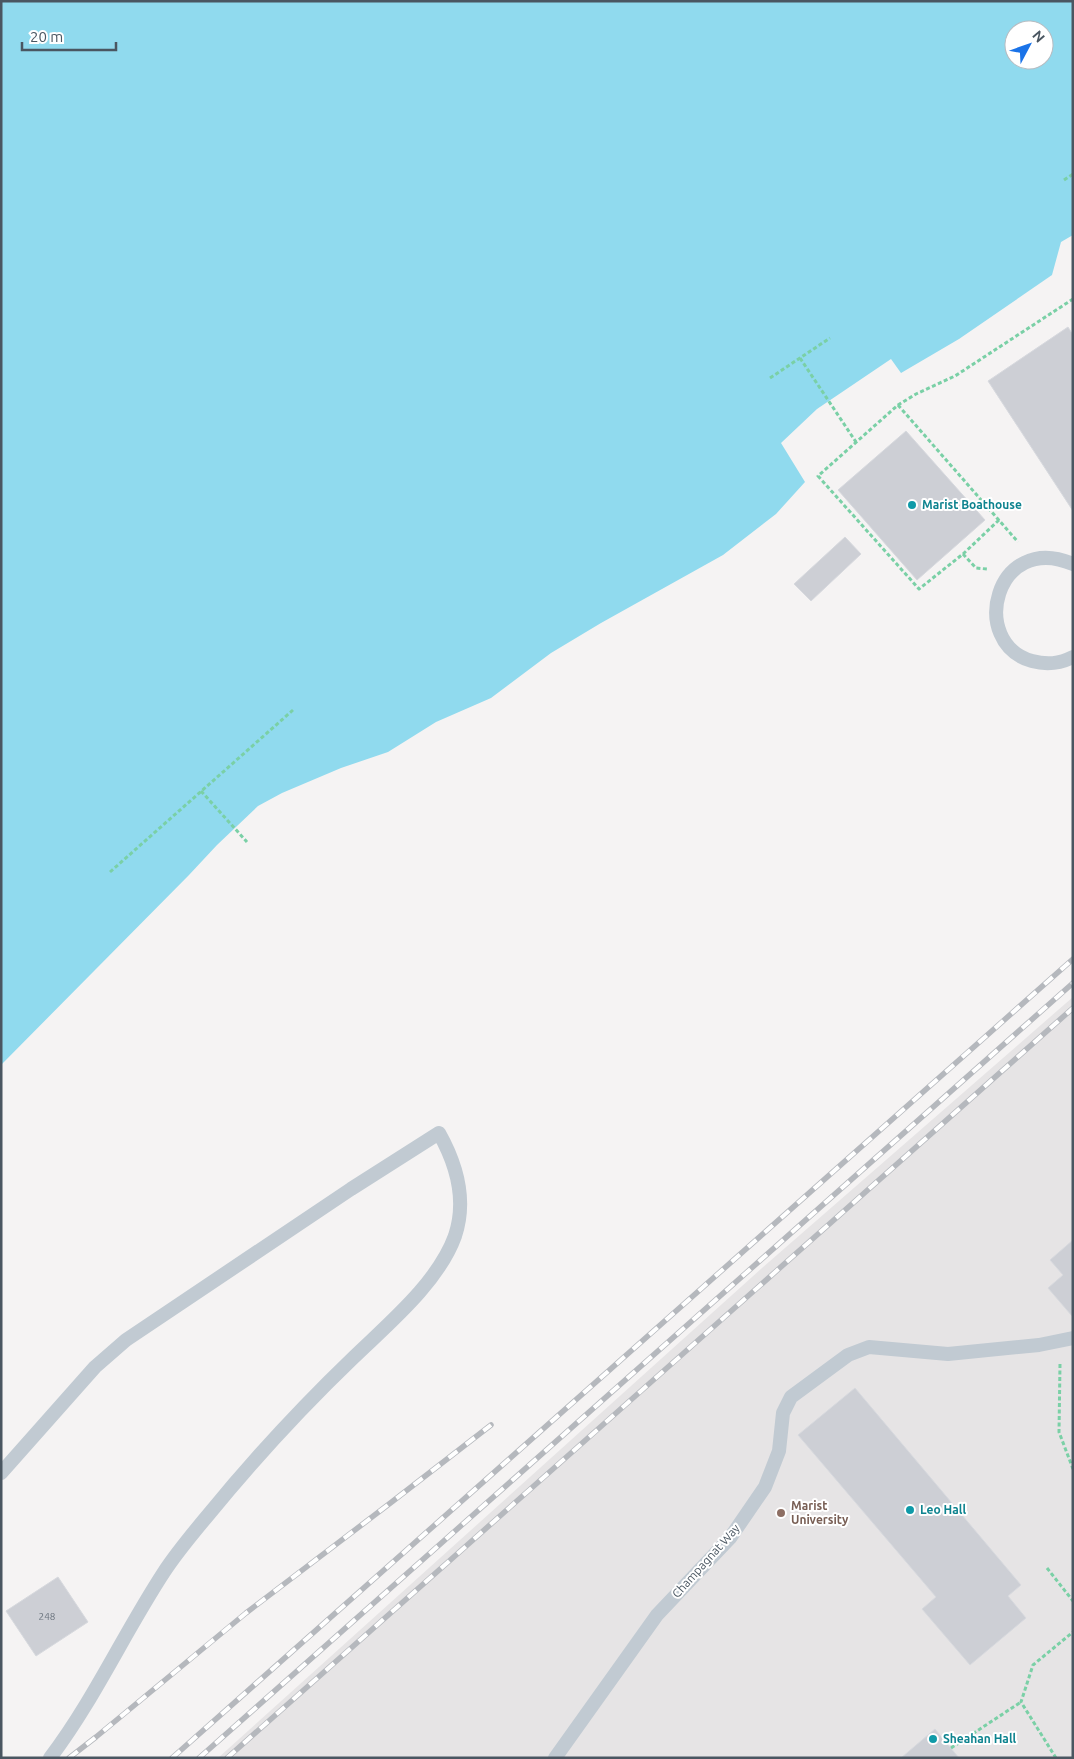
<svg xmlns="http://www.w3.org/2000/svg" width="1074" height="1759" font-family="Ubuntu,sans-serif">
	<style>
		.education { fill: #e6e4e5 }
		.water { fill: #90daee; fill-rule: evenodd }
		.building { fill: #cdcfd5; stroke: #d7d9de }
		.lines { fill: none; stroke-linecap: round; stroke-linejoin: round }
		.path { stroke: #7ad0a6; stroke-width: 3; stroke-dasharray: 4 2.5; stroke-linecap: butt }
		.service { stroke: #c1cad2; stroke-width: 14 }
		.rail-casing { stroke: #b5b8bd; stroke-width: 5.5 }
		.rail { stroke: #fff; stroke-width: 4; stroke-dasharray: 11; stroke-linecap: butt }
		.culture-dot { fill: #0f9aa8; stroke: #fff; stroke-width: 2 }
		.education-dot { fill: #8d6e63; stroke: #fff; stroke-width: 2 }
		.labels { text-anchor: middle; stroke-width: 4; stroke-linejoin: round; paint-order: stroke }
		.number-label { font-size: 10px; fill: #6b747e }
		.culture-label { font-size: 12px; font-weight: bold; fill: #0d838f; stroke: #fff; text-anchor: start }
		.education-label { font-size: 12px; font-weight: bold; fill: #785e54; stroke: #fff; text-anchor: start }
		.street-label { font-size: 12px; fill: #4a5661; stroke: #fff }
	</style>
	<rect width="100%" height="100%" fill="#f5f3f3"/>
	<path class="education" d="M 1073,997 L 1073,1758 L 218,1758 L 762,1268 Z"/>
	<path class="water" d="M 1,1 L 1073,1 L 1073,235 L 1061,242 L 1052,275 L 959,339 L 901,373 L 891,359 L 817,409 L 781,443 L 805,482 L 776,514 L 723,555 L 601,623 L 551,653 L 491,698 L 436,722 L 388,752 L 341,768 L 282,793 L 258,806 L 217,845 L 189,875 L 1,1065 ZM 1014,30 L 1044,30 L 1044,60 L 1014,60 Z"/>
	<g class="building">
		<path d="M 1068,327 L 1073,335 L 1073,511 L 988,381 Z"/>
		<path d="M 906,431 L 985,520 L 917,580 L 838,490 Z"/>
		<path d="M 845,537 L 861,554 L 811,601 L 794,584 Z"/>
		<path d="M 1073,1240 L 1073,1315 L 1072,1316 L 1048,1288 L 1063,1275 L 1050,1260 Z"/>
		<path d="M 855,1388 L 1021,1585 L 1008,1596 L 1026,1618 L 970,1665 L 922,1609 L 936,1597 L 798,1435 Z"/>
		<path d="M 58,1577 L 88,1622 L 36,1656 L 6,1611 Z"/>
		<path d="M 935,1729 L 959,1758 L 901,1758 Z"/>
	</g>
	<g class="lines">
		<g class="path">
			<path d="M 1064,180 L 1073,174"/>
			<path d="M 800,358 L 856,442"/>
			<path d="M 770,378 L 830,338"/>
			<path d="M 898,405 L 1018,542"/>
			<path d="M 999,520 L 963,554 L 919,589 L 818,476 L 898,405 L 916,394 L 955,376 L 1073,299"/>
			<path d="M 963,554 L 976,568 L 987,569"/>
			<path d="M 201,791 L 247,842"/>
			<path d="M 110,872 L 293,710"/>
			<path d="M 1060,1364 L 1059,1432 L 1073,1469"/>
			<path d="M 1047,1568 L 1073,1601"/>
			<path d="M 951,1748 L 1021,1702"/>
			<path d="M 1056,1758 L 1021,1702 L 1033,1665 L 1073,1632"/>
		</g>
		<g class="service">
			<path d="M 1073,564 C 995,531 968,643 1032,661 C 1047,665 1059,664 1073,657"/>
			<path d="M 1,1473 L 95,1367 L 126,1340 L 351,1189 L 439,1133 C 457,1165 467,1200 455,1236 C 438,1283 388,1324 353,1358 C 302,1407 254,1459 209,1514 C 193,1533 177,1552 164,1572 C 124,1633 94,1700 50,1758"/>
			<path d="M 555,1758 L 657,1615 L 730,1538 L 765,1487 L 779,1451 L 783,1413 L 791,1397 L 848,1355 L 869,1347 L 948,1354 L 1039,1345 L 1073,1338"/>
		</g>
		<g class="rail-casing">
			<g id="rail">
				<path d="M 69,1758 L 96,1737 L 246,1613 L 393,1501 L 491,1425"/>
				<path d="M 172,1758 L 1073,959"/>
				<path d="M 199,1758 L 1073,983"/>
				<path d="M 227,1758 L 1073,1008"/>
			</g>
		</g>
		<use href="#rail" class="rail"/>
	</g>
	<g class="culture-dot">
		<circle cx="912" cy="505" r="5"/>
		<circle cx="910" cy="1510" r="5"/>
		<circle cx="933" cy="1739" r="5"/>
	</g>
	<circle class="education-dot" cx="781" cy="1513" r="5"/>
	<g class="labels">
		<g class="number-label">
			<text x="47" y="1620">248</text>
		</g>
		<g class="culture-label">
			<text x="922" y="509">Marist Boathouse</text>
			<text x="920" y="1514">Leo Hall</text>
			<text x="943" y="1743">Sheahan Hall</text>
		</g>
		<g class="education-label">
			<text x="791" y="1510">Marist<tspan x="791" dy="14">University</tspan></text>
		</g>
		<g class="street-label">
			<text transform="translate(706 1561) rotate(-48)" y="4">Champagnat Way</text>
		</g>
	</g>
	<rect width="1074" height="1759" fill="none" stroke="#4a5661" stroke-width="5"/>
	<g transform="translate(1029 45) rotate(49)"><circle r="24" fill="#ffffff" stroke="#b7bbc0"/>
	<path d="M0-4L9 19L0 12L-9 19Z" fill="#1a73e8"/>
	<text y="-8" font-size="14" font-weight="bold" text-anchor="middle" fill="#4a5661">N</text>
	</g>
	<path d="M22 42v8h94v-8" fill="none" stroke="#4a5661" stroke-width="2.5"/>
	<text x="30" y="42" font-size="15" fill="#4a5661" stroke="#ffffff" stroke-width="4" paint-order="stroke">20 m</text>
</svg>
